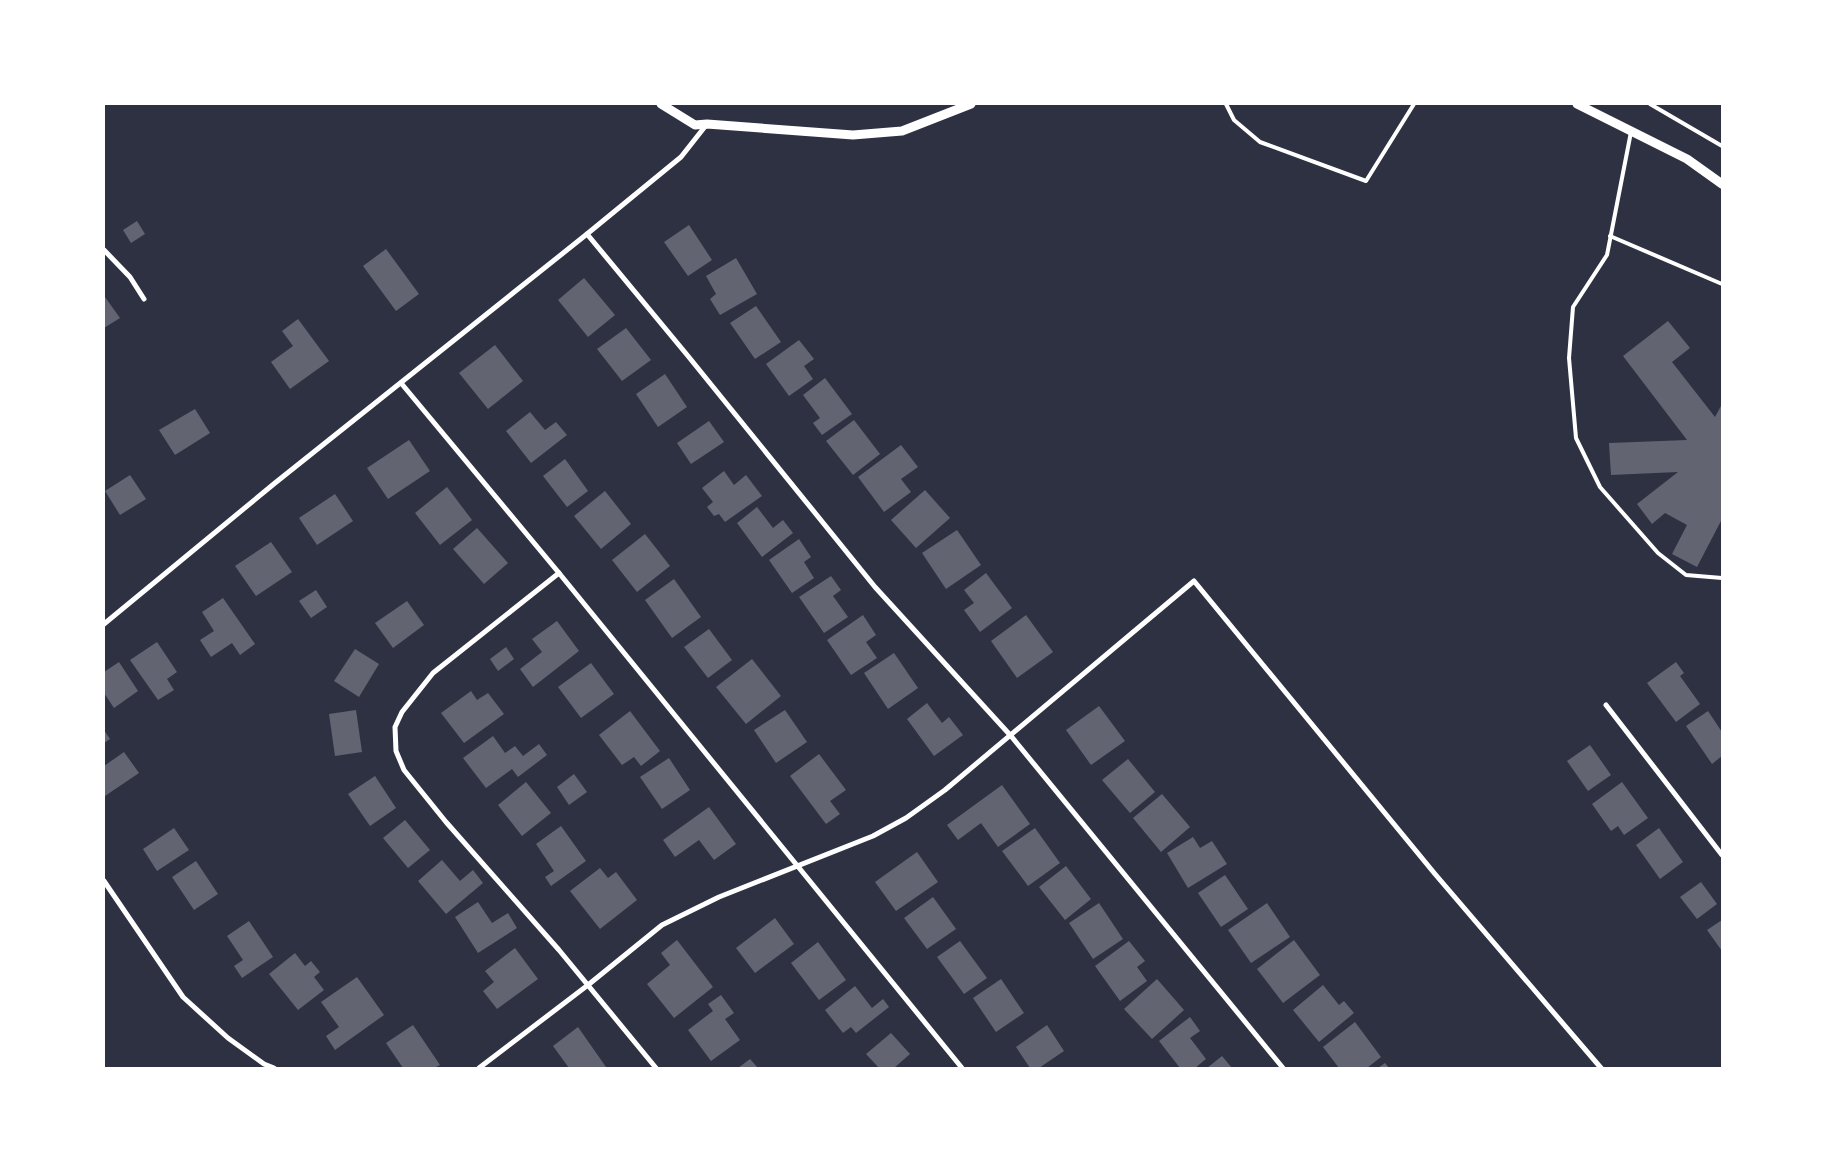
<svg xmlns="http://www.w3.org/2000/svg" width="1826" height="1172" font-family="'Times New Roman',serif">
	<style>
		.building { fill: #626471 }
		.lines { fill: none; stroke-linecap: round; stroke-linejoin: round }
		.service { stroke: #fff; stroke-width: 4 }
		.minor { stroke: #fff; stroke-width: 5 }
		.tertiary { stroke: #fff; stroke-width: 9 }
	</style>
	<rect width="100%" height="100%" fill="#2d3142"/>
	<g class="building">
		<path d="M 137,221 L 145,234 L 131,243 L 123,230 Z"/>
		<path d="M 689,225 L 712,260 L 688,276 L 664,242 Z"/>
		<path d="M 386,249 L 419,294 L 396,311 L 363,266 Z"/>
		<path d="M 736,258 L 757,294 L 720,315 L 710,299 L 716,294 L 706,276 Z"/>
		<path d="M 584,278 L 615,315 L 588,337 L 558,300 Z"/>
		<path d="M 105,297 L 120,318 L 104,328 L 104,298 Z"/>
		<path d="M 756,306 L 781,342 L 755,359 L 730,323 Z"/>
		<path d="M 298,319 L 329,361 L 290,389 L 271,362 L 293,346 L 282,331 Z"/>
		<path d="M 1668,321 L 1690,348 L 1672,362 L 1715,417 L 1722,404 L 1722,519 L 1697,567 L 1672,554 L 1687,525 L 1665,513 L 1652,524 L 1637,504 L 1678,472 L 1611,475 L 1609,443 L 1687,440 L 1623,356 Z"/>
		<path d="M 626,328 L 651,360 L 622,381 L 597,349 Z"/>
		<path d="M 799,340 L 814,359 L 804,366 L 813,379 L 789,396 L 766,364 Z"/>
		<path d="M 495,345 L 523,381 L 488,409 L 459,373 Z"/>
		<path d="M 665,374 L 687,407 L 658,427 L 636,394 Z"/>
		<path d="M 825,378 L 852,414 L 822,435 L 813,423 L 820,418 L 803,395 Z"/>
		<path d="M 195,409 L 210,433 L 175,455 L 159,430 Z"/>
		<path d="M 530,412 L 545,430 L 556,422 L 567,435 L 531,463 L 506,431 Z"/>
		<path d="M 854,420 L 880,454 L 853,475 L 826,441 Z"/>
		<path d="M 709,421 L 724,442 L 691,464 L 677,443 Z"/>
		<path d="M 409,440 L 430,471 L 388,499 L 367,468 Z"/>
		<path d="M 901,445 L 918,467 L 901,479 L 911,492 L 884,512 L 858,477 Z"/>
		<path d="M 565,459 L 588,491 L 567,507 L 543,476 Z"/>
		<path d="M 724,471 L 734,485 L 746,475 L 762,496 L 725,522 L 719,514 L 714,516 L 707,507 L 713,502 L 702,488 Z"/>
		<path d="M 130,475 L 146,499 L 120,515 L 105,491 Z"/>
		<path d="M 447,487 L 472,520 L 440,545 L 415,513 Z"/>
		<path d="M 925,490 L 950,518 L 916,548 L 891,520 Z"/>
		<path d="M 605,491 L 631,524 L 601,549 L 574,516 Z"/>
		<path d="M 335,494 L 353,521 L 317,545 L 299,518 Z"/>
		<path d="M 757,507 L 773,528 L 783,520 L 793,533 L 762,557 L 737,523 Z"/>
		<path d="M 477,528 L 508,563 L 484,584 L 453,549 Z"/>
		<path d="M 957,530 L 981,565 L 946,589 L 922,553 Z"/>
		<path d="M 645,534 L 670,566 L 637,592 L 612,560 Z"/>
		<path d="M 799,539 L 811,557 L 804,562 L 814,578 L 792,593 L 769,560 Z"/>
		<path d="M 271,542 L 292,572 L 256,596 L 235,566 Z"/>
		<path d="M 986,573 L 1012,608 L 980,632 L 964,610 L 974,603 L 964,590 Z"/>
		<path d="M 831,576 L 841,590 L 833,596 L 848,617 L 824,633 L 799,597 Z"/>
		<path d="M 674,579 L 701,617 L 672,638 L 645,600 Z"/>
		<path d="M 316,590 L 327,607 L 311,618 L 299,601 Z"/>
		<path d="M 223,598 L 255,644 L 240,655 L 232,643 L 211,657 L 200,640 L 214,631 L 202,612 Z"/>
		<path d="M 407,601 L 424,625 L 393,648 L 375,623 Z"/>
		<path d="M 863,615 L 876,635 L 866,642 L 877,658 L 851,675 L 827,640 Z"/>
		<path d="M 1026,615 L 1053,652 L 1017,678 L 991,641 Z"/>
		<path d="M 557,621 L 579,651 L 533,687 L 520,669 L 542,652 L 532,639 Z"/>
		<path d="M 709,629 L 732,660 L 708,678 L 684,647 Z"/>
		<path d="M 157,642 L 177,672 L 167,679 L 174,690 L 158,700 L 130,660 Z"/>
		<path d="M 506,647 L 514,659 L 498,671 L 490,659 Z"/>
		<path d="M 355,649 L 379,664 L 359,697 L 334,681 Z"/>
		<path d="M 894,653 L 918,688 L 888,709 L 864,673 Z"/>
		<path d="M 752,659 L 781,696 L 746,724 L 716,687 Z"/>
		<path d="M 119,662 L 138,691 L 114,708 L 104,693 L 104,672 Z"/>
		<path d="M 1676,662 L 1684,673 L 1680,676 L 1700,704 L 1676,722 L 1647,683 Z"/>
		<path d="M 591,663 L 614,694 L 581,718 L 558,687 Z"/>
		<path d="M 471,691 L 477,700 L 488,693 L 504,714 L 464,743 L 441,713 Z"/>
		<path d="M 927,703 L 942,723 L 949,717 L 963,735 L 934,756 L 907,719 Z"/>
		<path d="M 1099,706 L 1125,741 L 1091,765 L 1066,730 Z"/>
		<path d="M 356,710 L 362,752 L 335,756 L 329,714 Z"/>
		<path d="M 785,710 L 807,742 L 776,763 L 754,730 Z"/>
		<path d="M 630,711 L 660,751 L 641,766 L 634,757 L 622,765 L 599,735 Z"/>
		<path d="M 1708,711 L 1722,732 L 1722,756 L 1712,764 L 1686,726 Z"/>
		<path d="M 104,730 L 110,739 L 104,743 Z"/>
		<path d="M 493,736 L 505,753 L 515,746 L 523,756 L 539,744 L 547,755 L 518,777 L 512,769 L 486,788 L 463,758 Z"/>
		<path d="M 1590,745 L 1611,775 L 1588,791 L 1567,761 Z"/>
		<path d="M 124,752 L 139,773 L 105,796 L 104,766 Z"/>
		<path d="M 819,754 L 846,790 L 830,801 L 840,814 L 826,824 L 790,776 Z"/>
		<path d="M 669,758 L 690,790 L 662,809 L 640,777 Z"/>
		<path d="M 1128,759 L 1155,792 L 1130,813 L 1102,780 Z"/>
		<path d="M 574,774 L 587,792 L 569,805 L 557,787 Z"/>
		<path d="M 375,776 L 396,808 L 370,826 L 348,794 Z"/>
		<path d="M 526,782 L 551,813 L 522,836 L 498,805 Z"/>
		<path d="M 1622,782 L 1648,818 L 1624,835 L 1618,826 L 1611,831 L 1592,804 Z"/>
		<path d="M 1002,785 L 1030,824 L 998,847 L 981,823 L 958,840 L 947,825 Z"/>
		<path d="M 1162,794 L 1190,827 L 1161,852 L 1133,818 Z"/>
		<path d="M 709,807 L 736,844 L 714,860 L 699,840 L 675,857 L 663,840 Z"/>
		<path d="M 405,820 L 430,850 L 408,868 L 383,838 Z"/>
		<path d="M 561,826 L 586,861 L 551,886 L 545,877 L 554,871 L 536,844 Z"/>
		<path d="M 174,828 L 189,850 L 157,871 L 143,849 Z"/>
		<path d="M 1035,828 L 1060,863 L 1028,886 L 1002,851 Z"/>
		<path d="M 1659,828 L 1683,862 L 1660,879 L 1636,845 Z"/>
		<path d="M 1193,837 L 1200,848 L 1212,841 L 1227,864 L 1188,888 L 1167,853 Z"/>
		<path d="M 917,852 L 938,882 L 896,911 L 875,882 Z"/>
		<path d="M 442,860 L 460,881 L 473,870 L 483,883 L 446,914 L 418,881 Z"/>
		<path d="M 196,861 L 218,894 L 194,910 L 172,877 Z"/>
		<path d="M 1066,866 L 1091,899 L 1065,920 L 1039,887 Z"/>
		<path d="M 600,868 L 608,878 L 616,872 L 637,900 L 600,929 L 570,891 Z"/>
		<path d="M 1225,875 L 1248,909 L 1221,927 L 1198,893 Z"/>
		<path d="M 1701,882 L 1717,904 L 1697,919 L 1680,897 Z"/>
		<path d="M 933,897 L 956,929 L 927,949 L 904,918 Z"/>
		<path d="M 478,902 L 492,923 L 508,913 L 517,928 L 478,953 L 455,917 Z"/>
		<path d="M 1099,903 L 1123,939 L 1093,959 L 1069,923 Z"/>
		<path d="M 1267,903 L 1290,937 L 1251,963 L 1228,930 Z"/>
		<path d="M 775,918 L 794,944 L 755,973 L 736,948 Z"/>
		<path d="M 1722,920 L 1722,951 L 1707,930 Z"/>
		<path d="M 249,921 L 273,957 L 242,978 L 234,966 L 243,960 L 227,936 Z"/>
		<path d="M 677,940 L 713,987 L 674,1018 L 647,984 L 670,965 L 661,953 Z"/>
		<path d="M 1294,940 L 1320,975 L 1283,1003 L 1257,969 Z"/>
		<path d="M 960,941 L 987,978 L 964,994 L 937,957 Z"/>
		<path d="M 1129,941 L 1145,961 L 1137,967 L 1147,981 L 1120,1001 L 1095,966 Z"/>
		<path d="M 818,942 L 846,980 L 819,1000 L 791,963 Z"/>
		<path d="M 515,948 L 538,979 L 497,1009 L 483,991 L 494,982 L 485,971 Z"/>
		<path d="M 295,953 L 305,966 L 311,961 L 320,972 L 314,977 L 324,990 L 298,1010 L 269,974 Z"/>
		<path d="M 357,977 L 384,1015 L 335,1050 L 326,1036 L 339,1027 L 321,1002 Z"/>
		<path d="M 1001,979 L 1024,1013 L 996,1032 L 973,998 Z"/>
		<path d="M 1157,979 L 1184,1010 L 1152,1039 L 1124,1009 Z"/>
		<path d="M 1323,985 L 1339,1005 L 1344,1001 L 1354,1013 L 1319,1042 L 1293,1010 Z"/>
		<path d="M 855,986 L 872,1008 L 883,999 L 889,1007 L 856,1033 L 851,1027 L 843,1033 L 825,1010 Z"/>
		<path d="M 721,995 L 734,1013 L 725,1019 L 740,1040 L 711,1061 L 688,1030 L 713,1011 L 708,1004 Z"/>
		<path d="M 1190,1017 L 1200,1031 L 1190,1038 L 1206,1059 L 1195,1068 L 1180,1068 L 1159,1041 Z"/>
		<path d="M 1355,1022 L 1381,1057 L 1367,1068 L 1339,1068 L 1323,1047 Z"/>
		<path d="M 413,1025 L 440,1065 L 434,1068 L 403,1068 L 386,1043 Z"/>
		<path d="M 1047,1025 L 1064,1051 L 1039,1068 L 1030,1068 L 1016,1047 Z"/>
		<path d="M 578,1027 L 606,1067 L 604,1068 L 569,1068 L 553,1046 Z"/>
		<path d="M 891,1033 L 910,1054 L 894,1068 L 879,1068 L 866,1054 Z"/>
		<path d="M 1222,1056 L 1232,1068 L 1207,1068 Z"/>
		<path d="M 750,1059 L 758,1068 L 738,1068 Z"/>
		<path d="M 1385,1063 L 1389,1068 L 1378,1068 Z"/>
	</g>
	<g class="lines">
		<g class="service">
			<path d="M 1226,104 L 1234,120 L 1260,142 L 1366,181 L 1414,104"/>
			<path d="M 1650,104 L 1722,146"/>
			<path d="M 1631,132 L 1607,255 L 1573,307 L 1569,358 L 1576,438 L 1600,487 L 1658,553 L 1686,575 L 1722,578"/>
			<path d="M 1610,236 L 1722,284"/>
		</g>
		<g class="minor">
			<path d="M 587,234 L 688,356 L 875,587 L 1011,736 L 1283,1068"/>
			<path d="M 104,250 L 130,277 L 144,299"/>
			<path d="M 401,383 L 559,573 L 962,1068"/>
			<path d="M 559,573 L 433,673 L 402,712 L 395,727 L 396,751 L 404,770 L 446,822 L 559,950 L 656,1068"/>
			<path d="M 104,624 L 275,483 L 587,234 L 681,157 L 707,124"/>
			<path d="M 1606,705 L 1722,855"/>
			<path d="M 104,881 L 183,997 L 228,1038 L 264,1064 L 274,1068"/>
			<path d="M 479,1068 L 588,985 L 662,925 L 719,897 L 873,836 L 906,818 L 945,790 L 1194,581 L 1435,874 L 1601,1068"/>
		</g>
		<g class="tertiary">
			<path d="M 661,104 L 695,125 L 707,124 L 853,135 L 902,131 L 971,104"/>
			<path d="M 1577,104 L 1687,159 L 1722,184"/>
		</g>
	</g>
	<rect width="1826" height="1172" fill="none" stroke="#ffffff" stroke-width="210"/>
</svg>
